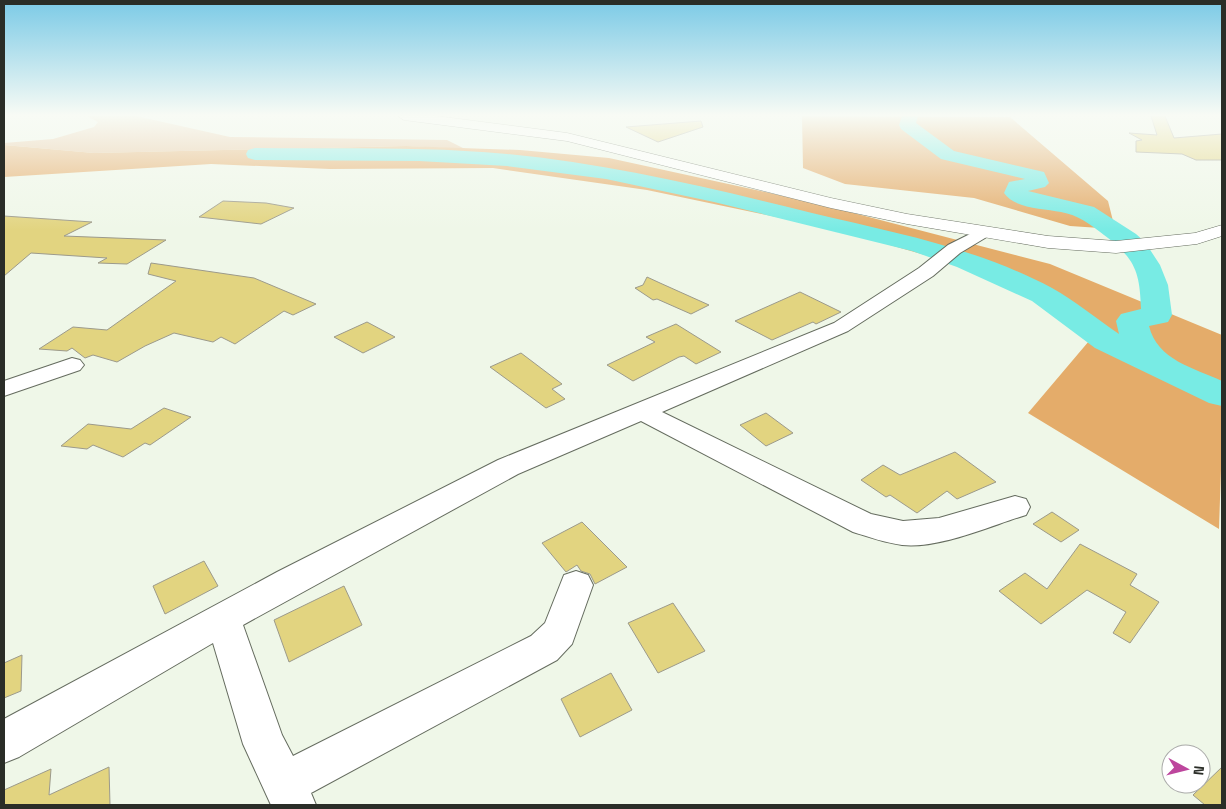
<svg xmlns="http://www.w3.org/2000/svg" width="1226" height="809" font-family="'Space Grotesk',sans-serif">
	<style>
		.green { fill: #e6bf94 }
		.forest { fill: #e4ac6a }
		.lines { fill: none; stroke-linecap: round; stroke-linejoin: round }
		.river { fill: #78ebe4; fill-rule: evenodd }
		.building { fill: #e2d480; stroke: #9c9a8b }
		.minor-casing { stroke: #656c5f; stroke-width: 2 }
		.major-casing { stroke: #656c5f; stroke-width: 1 }
		.minor { fill: #fff; fill-rule: evenodd }
		.major { fill: #fff; fill-rule: evenodd }
	</style>
	<rect width="100%" height="100%" fill="#eff7e8"/>
	<path class="green" d="M 87,116 L 136,116 L 230,137 L 447,140 L 465,149 L 406,146 L 94,153 L 4,145 L 4,143 L 53,139 L 94,127 L 98,122 Z"/>
	<g class="forest">
		<path d="M 1010,117 L 1108,201 L 1115,229 L 1070,226 L 974,198 L 845,184 L 803,168 L 802,116 Z"/>
		<path d="M 4,145 L 94,153 L 406,146 L 520,150 L 609,158 L 811,202 L 1050,264 L 1222,335 L 1222,440 L 1219,529 L 1028,413 L 1089,341 L 1023,283 L 834,229 L 647,190 L 493,168 L 330,169 L 211,164 L 4,177 Z"/>
	</g>
	<g class="lines">
		<path class="river" d="M 902,116 L 918,116 L 916,123 L 954,151 L 1044,172 L 1049,183 L 1045,187 L 1028,191 L 1094,207 L 1136,234 L 1145,242 L 1160,265 L 1168,285 L 1172,315 L 1168,322 L 1149,326 C 1157,360 1194,368 1222,381 L 1222,406 L 1209,403 L 1095,348 L 1032,301 L 957,267 L 912,251 L 714,202 L 606,179 L 507,166 L 419,161 L 255,160 L 248,158 L 246,154 L 248,150 L 255,148 C 339,149 423,146 507,154 C 610,164 711,188 812,213 C 895,233 975,247 1052,288 C 1075,301 1097,319 1119,334 L 1116,321 L 1121,314 L 1141,309 C 1140,270 1134,258 1104,235 C 1090,224 1078,215 1061,212 C 1043,208 1015,209 1004,193 L 1009,182 L 1025,179 L 941,159 L 901,129 L 899,125 Z"/>
	</g>
	<g class="building">
		<path d="M 1151,116 L 1165,116 L 1174,138 L 1222,134 L 1222,160 L 1196,160 L 1182,154 L 1136,152 L 1136,141 L 1142,140 L 1129,133 L 1157,135 Z"/>
		<path d="M 701,121 L 703,127 L 658,142 L 626,127 Z"/>
		<path d="M 223,201 L 266,203 L 294,208 L 261,224 L 199,217 Z"/>
		<path d="M 4,216 L 92,222 L 64,236 L 166,240 L 127,264 L 98,263 L 107,258 L 31,253 L 4,276 Z"/>
		<path d="M 151,263 L 254,278 L 316,304 L 293,315 L 284,311 L 235,344 L 221,337 L 213,342 L 174,333 L 145,346 L 117,362 L 93,355 L 85,358 L 72,348 L 67,351 L 39,349 L 73,327 L 107,330 L 176,281 L 148,274 Z"/>
		<path d="M 647,277 L 660,283 L 709,305 L 691,314 L 657,299 L 653,300 L 635,288 L 643,285 Z"/>
		<path d="M 800,292 L 841,312 L 816,324 L 813,322 L 772,340 L 735,321 Z"/>
		<path d="M 367,322 L 395,337 L 363,353 L 334,337 Z"/>
		<path d="M 676,324 L 721,352 L 696,364 L 684,356 L 679,357 L 633,381 L 607,365 L 655,342 L 646,337 Z"/>
		<path d="M 521,353 L 562,384 L 552,389 L 565,399 L 546,408 L 490,367 Z"/>
		<path d="M 164,408 L 191,417 L 150,445 L 145,443 L 123,457 L 93,445 L 87,449 L 61,446 L 88,424 L 131,429 Z"/>
		<path d="M 766,413 L 793,433 L 766,446 L 740,425 Z"/>
		<path d="M 955,452 L 996,482 L 957,499 L 947,491 L 917,513 L 890,495 L 886,497 L 861,480 L 883,465 L 900,475 Z"/>
		<path d="M 1052,512 L 1079,530 L 1061,542 L 1033,524 Z"/>
		<path d="M 582,522 L 627,567 L 595,584 L 590,574 L 581,571 L 577,565 L 566,572 L 542,543 Z"/>
		<path d="M 1080,544 L 1137,574 L 1130,585 L 1159,602 L 1130,643 L 1113,633 L 1126,612 L 1087,590 L 1041,624 L 999,591 L 1025,573 L 1047,589 Z"/>
		<path d="M 204,561 L 218,586 L 165,614 L 153,586 Z"/>
		<path d="M 344,586 L 362,625 L 289,662 L 274,620 Z"/>
		<path d="M 673,603 L 705,651 L 658,673 L 628,623 Z"/>
		<path d="M 22,655 L 21,691 L 4,698 L 4,663 Z"/>
		<path d="M 611,673 L 632,710 L 580,737 L 561,699 Z"/>
		<path d="M 109,767 L 110,805 L 4,805 L 4,790 L 51,769 L 49,795 Z"/>
		<path d="M 1222,767 L 1222,805 L 1205,805 L 1193,795 Z"/>
	</g>
	<g class="lines">
		<g class="minor-casing">
			<g id="minor">
				<path d="M 984,227 L 990,229 L 992,232 L 990,235 L 960,253 L 933,276 L 848,331 L 662,412 L 871,514 L 903,521 L 939,518 L 1015,496 L 1026,499 L 1030,507 L 1026,515 C 990,526 939,549 902,545 C 886,543 869,537 853,532 L 641,421 L 518,474 L 243,625 L 282,735 L 293,756 L 531,636 L 545,623 L 564,575 L 576,571 L 588,575 L 593,585 L 572,644 L 557,660 L 311,793 L 316,805 L 271,805 L 243,744 L 213,643 L 19,757 L 4,763 L 4,719 L 277,572 L 498,460 L 834,323 L 919,268 L 948,245 Z"/>
				<path d="M 72,358 L 80,360 L 84,365 L 80,370 L 4,396 L 4,381 Z"/>
			</g>
		</g>
		<g class="major-casing">
			<path id="major" d="M 398,116 L 436,116 L 567,133 L 831,198 L 907,214 L 1048,236 L 1116,241 L 1195,233 L 1222,225 L 1222,236 L 1197,244 L 1116,253 L 1048,248 L 907,224 L 831,208 L 567,141 L 404,120 Z"/>
		</g>
		<use href="#minor" class="minor"/>
		<use href="#major" class="major"/>
	</g>
	<linearGradient id="sky" x2="0" y2="1"><stop stop-color="#7bcae6"/><stop offset="0.5" stop-color="#f8fbf5"/><stop offset="1" stop-color="#f8fbf5" stop-opacity="0"/></linearGradient>
	<rect width="1226" height="230" fill="url(#sky)"/>
	<rect width="1226" height="809" fill="none" stroke="#2a2d27" stroke-width="10"/>
	<g transform="translate(1186 769) rotate(97)"><circle r="24" fill="#ffffff" stroke="#aaaba9"/>
	<path d="M0-4L9 19L0 12L-9 19Z" fill="#bd469d"/>
	<text y="-8" font-size="14" font-weight="bold" text-anchor="middle" fill="#2a2d27">N</text>
	</g>
</svg>
